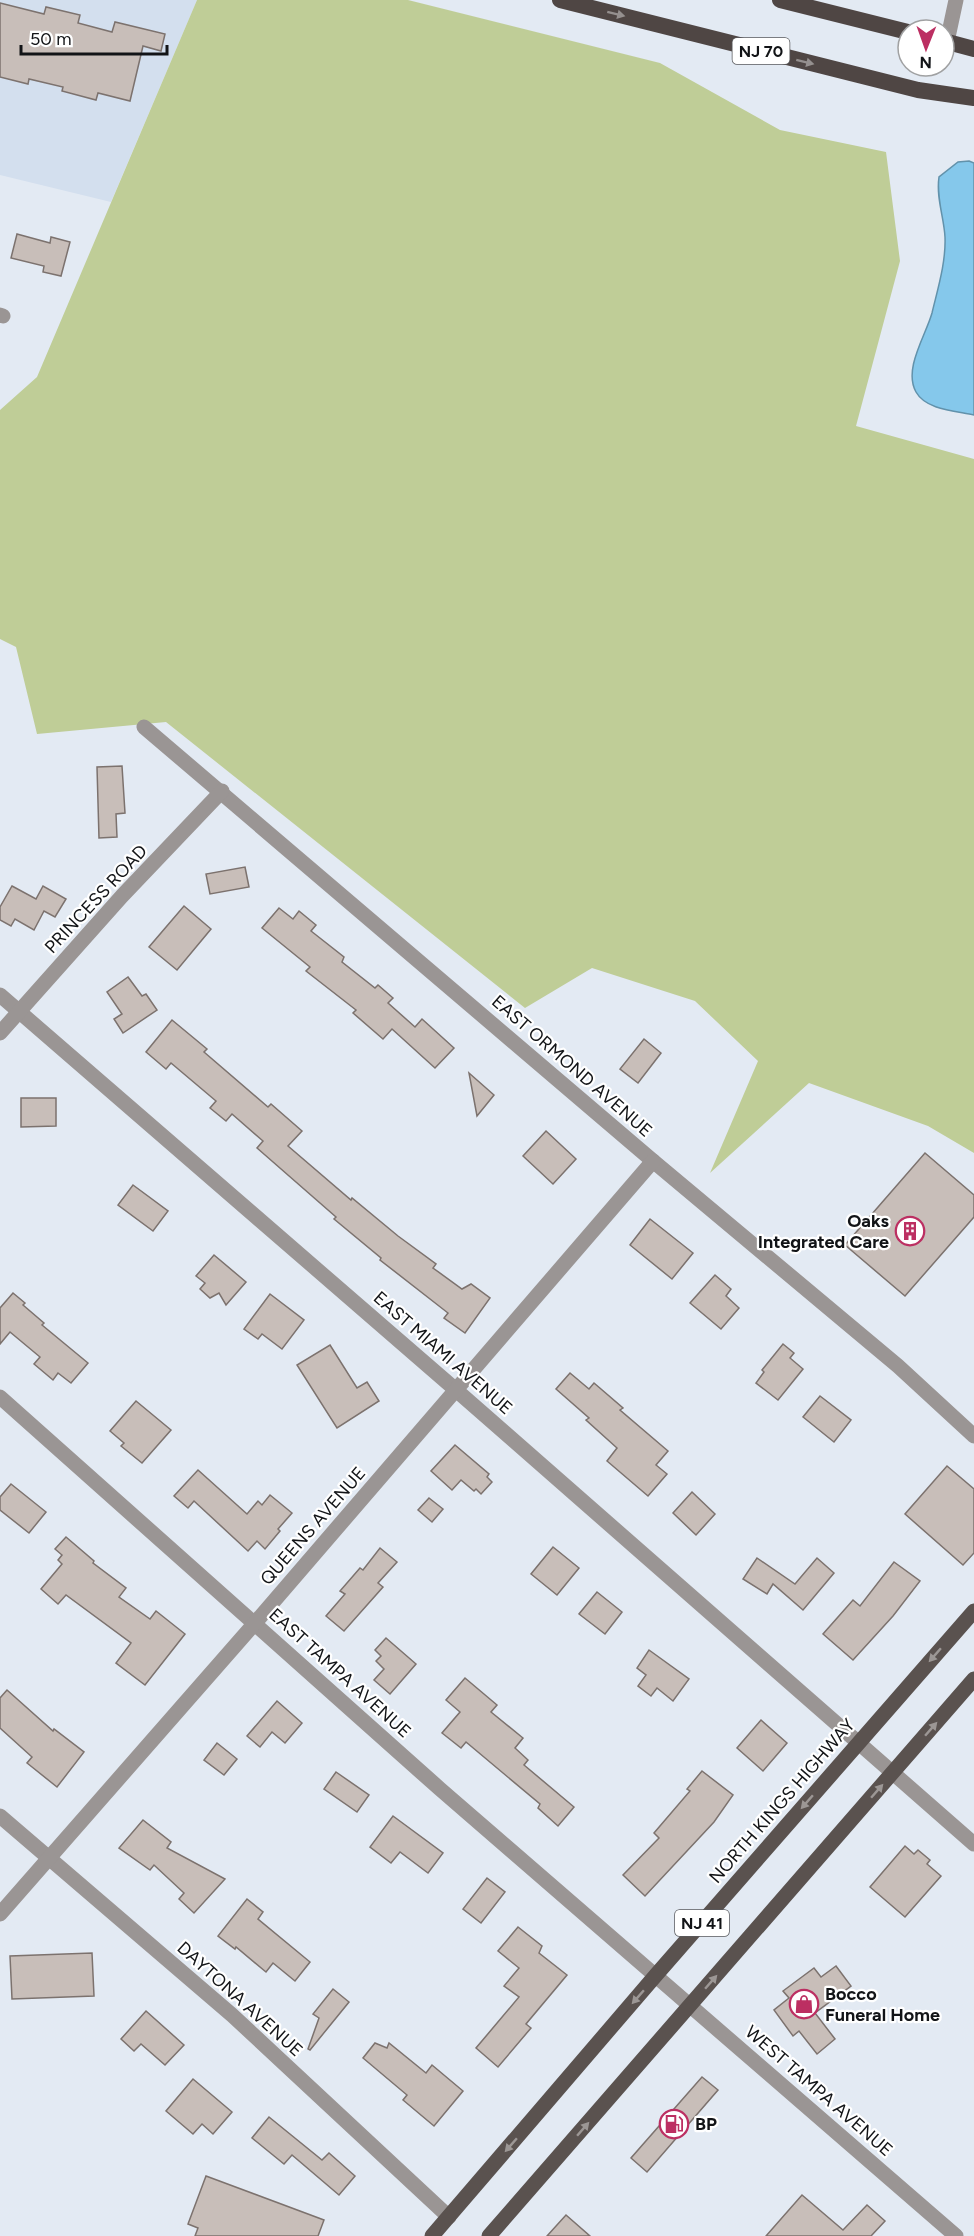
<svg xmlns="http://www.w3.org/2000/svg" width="974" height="2236" font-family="Figtree,sans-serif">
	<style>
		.built { fill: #d3dfee }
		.green { fill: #bfcd97 }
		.water { fill: #85c8eb; stroke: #6292ab; stroke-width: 1.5 }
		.building { fill: #c8beb9; stroke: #7c726e; stroke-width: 1.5 }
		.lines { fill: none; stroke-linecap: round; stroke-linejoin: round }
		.minor { stroke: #9a9594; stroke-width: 15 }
		.primary { stroke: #5a524f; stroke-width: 15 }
		.trunk { stroke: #4f4644; stroke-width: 16 }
		.oneway { fill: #95908f }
		.oneway2 { fill: #9c9795 }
		.labels { text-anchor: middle; stroke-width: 4.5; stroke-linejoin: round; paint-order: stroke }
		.shield { fill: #fff; stroke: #595a5d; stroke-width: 1.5 }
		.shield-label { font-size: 16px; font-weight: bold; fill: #121417 }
		.street-label { font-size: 18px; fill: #121417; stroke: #fff }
		.poi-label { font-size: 18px; font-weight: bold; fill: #121417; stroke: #fff; text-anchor: start }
	</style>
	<rect width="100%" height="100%" fill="#e3eaf3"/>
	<path class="built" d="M 0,0 L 197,0 L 111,202 L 0,175 Z"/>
	<path class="green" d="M 197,0 L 408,0 L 660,63 L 780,130 L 886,152 L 900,261 L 856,426 L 974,459 L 974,1153 L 928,1126 L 809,1083 L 710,1173 L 758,1061 L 695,1001 L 592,968 L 525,1008 L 166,722 L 37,734 L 16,647 L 0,639 L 0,410 L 37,377 Z"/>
	<path class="water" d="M 969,161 L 974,163 L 974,415 C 956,411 926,410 916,392 C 903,369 926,335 932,313 C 938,288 946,262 945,237 C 944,217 936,198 939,177 L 958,162 Z"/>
	<g class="building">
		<path d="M 0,3 L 44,14 L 46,7 L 80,15 L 78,23 L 112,32 L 115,22 L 165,34 L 161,51 L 143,46 L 130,101 L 98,93 L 96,100 L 62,91 L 63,87 L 29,79 L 28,84 L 0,77 Z"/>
		<path d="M 17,234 L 50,243 L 51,237 L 70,242 L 61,276 L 43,272 L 44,266 L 11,258 Z"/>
		<path d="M 122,766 L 125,813 L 116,814 L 117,837 L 99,838 L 97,767 Z"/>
		<path d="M 245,867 L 249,887 L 210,894 L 206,874 Z"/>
		<path d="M 12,886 L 36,899 L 43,886 L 66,899 L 55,917 L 44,911 L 34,930 L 15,919 L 11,926 L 0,920 L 0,907 Z"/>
		<path d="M 184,906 L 211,929 L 177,970 L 149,947 Z"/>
		<path d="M 279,908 L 293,919 L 299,911 L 316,925 L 311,931 L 344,957 L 342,962 L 375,988 L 378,985 L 393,998 L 388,1003 L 415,1027 L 422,1019 L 454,1048 L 435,1068 L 392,1029 L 383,1039 L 353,1013 L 356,1010 L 306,971 L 310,967 L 262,928 Z"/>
		<path d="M 128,977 L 142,996 L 146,994 L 157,1010 L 123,1033 L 114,1019 L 122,1014 L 107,992 Z"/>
		<path d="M 172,1020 L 207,1049 L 204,1052 L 268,1107 L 271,1104 L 302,1131 L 288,1146 L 351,1200 L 352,1198 L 398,1236 L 436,1264 L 433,1268 L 462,1289 L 471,1284 L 490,1298 L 465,1333 L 444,1318 L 448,1313 L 380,1260 L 381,1258 L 334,1219 L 336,1217 L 257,1148 L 263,1141 L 232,1114 L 226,1121 L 210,1108 L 216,1101 L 171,1063 L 166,1069 L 146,1052 Z"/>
		<path d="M 644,1039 L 661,1053 L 638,1083 L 620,1069 Z"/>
		<path d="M 469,1073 L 494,1095 L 477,1116 Z"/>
		<path d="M 21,1098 L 56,1098 L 56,1126 L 21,1127 Z"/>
		<path d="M 546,1131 L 576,1159 L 553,1184 L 523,1156 Z"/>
		<path d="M 925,1153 L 974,1195 L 974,1217 L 905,1296 L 845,1245 Z"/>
		<path d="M 133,1185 L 168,1211 L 153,1231 L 118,1205 Z"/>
		<path d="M 650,1219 L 693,1253 L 672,1279 L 630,1245 Z"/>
		<path d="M 214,1255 L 246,1282 L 226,1305 L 219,1293 L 210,1298 L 200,1289 L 205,1283 L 196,1276 Z"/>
		<path d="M 715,1275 L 731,1289 L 726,1296 L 739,1308 L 721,1329 L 690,1303 Z"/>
		<path d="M 13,1293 L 25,1303 L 23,1305 L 44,1323 L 42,1325 L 88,1363 L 71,1383 L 58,1373 L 53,1380 L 34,1364 L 40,1357 L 10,1332 L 0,1344 L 0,1308 Z"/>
		<path d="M 270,1294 L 304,1320 L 282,1349 L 262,1334 L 258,1339 L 244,1329 Z"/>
		<path d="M 783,1344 L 794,1353 L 790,1358 L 803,1369 L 778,1400 L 756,1383 L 764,1372 L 762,1370 Z"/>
		<path d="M 330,1345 L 357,1388 L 367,1382 L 379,1401 L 337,1428 L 297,1365 Z"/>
		<path d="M 570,1373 L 589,1389 L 594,1383 L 623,1408 L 620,1410 L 668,1451 L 656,1465 L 667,1474 L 648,1496 L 607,1461 L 617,1448 L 586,1420 L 589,1418 L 556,1389 Z"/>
		<path d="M 820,1396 L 851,1420 L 834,1442 L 803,1417 Z"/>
		<path d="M 136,1401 L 171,1430 L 142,1463 L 121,1446 L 124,1443 L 110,1431 Z"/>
		<path d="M 455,1445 L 489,1474 L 487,1477 L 492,1482 L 481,1494 L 476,1489 L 474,1491 L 461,1480 L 452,1490 L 431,1471 Z"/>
		<path d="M 947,1466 L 974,1489 L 974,1553 L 963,1565 L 905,1514 Z"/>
		<path d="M 198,1470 L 247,1514 L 258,1501 L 262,1505 L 270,1495 L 292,1513 L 278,1529 L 280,1531 L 265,1549 L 257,1541 L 248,1551 L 194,1501 L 188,1508 L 174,1496 Z"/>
		<path d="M 11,1484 L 46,1512 L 29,1533 L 0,1510 L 0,1497 Z"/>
		<path d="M 692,1492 L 715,1514 L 696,1535 L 673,1513 Z"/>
		<path d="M 429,1498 L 443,1509 L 432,1522 L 418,1510 Z"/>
		<path d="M 66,1537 L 94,1561 L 93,1563 L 126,1588 L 119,1597 L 150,1619 L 156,1611 L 185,1634 L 145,1685 L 116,1663 L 131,1643 L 66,1595 L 58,1604 L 41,1589 L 62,1564 L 58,1560 L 62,1555 L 55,1549 Z"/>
		<path d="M 553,1547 L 579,1568 L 557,1595 L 531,1574 Z"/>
		<path d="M 380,1548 L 397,1562 L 378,1583 L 383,1587 L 344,1631 L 326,1616 L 345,1594 L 340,1591 L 360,1568 L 363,1570 Z"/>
		<path d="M 757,1558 L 795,1584 L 817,1558 L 834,1573 L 803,1610 L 773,1584 L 767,1594 L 743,1579 Z"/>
		<path d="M 894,1562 L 920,1581 L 893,1616 L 853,1660 L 823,1634 L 853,1600 L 860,1606 Z"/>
		<path d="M 597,1592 L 622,1612 L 605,1634 L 579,1614 Z"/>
		<path d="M 386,1638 L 416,1664 L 390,1694 L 374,1680 L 384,1669 L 376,1661 L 381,1656 L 375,1650 Z"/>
		<path d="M 649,1650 L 689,1679 L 673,1701 L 657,1688 L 651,1696 L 638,1686 L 646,1675 L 637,1668 Z"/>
		<path d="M 465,1678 L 497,1705 L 491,1712 L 523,1738 L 515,1748 L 528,1760 L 524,1765 L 574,1807 L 558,1826 L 538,1808 L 540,1804 L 466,1742 L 461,1748 L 442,1733 L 460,1712 L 446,1700 Z"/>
		<path d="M 7,1690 L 53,1731 L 54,1729 L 84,1752 L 57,1787 L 27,1763 L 32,1757 L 0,1728 L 0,1698 Z"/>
		<path d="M 277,1701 L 302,1723 L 285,1743 L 272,1732 L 260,1747 L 247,1736 Z"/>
		<path d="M 761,1720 L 787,1743 L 763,1771 L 737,1748 Z"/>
		<path d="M 217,1743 L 237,1759 L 224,1775 L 204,1760 Z"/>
		<path d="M 702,1771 L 733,1795 L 714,1822 L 645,1896 L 623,1875 L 659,1838 L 654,1833 L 690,1791 L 687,1789 Z"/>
		<path d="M 336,1772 L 369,1795 L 357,1812 L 324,1789 Z"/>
		<path d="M 393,1816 L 443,1853 L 428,1873 L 400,1852 L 391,1863 L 370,1847 Z"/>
		<path d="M 143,1820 L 171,1842 L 167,1848 L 225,1879 L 194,1913 L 179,1899 L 184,1893 L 154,1865 L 150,1870 L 119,1848 Z"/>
		<path d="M 905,1846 L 914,1854 L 918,1850 L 930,1860 L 927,1864 L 941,1876 L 905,1917 L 870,1887 Z"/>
		<path d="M 487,1878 L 505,1892 L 481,1923 L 463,1909 Z"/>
		<path d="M 247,1899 L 263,1912 L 258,1919 L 310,1962 L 295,1981 L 273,1963 L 266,1972 L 236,1947 L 235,1949 L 218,1936 Z"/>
		<path d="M 518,1927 L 542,1946 L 539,1953 L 567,1975 L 526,2024 L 531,2028 L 498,2067 L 476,2048 L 519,1997 L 504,1986 L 519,1968 L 498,1951 Z"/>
		<path d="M 92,1953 L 94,1996 L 12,1999 L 10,1956 Z"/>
		<path d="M 836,1966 L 851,1986 L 815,2013 L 835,2039 L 817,2054 L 799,2031 L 793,2036 L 774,2010 L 789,1998 L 783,1991 L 814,1968 L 821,1977 Z"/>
		<path d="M 333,1989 L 349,2002 L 310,2050 L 308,2049 L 319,2018 L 313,2014 Z"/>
		<path d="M 146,2011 L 184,2045 L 165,2065 L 141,2044 L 134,2051 L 121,2039 Z"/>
		<path d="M 375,2043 L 387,2048 L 389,2043 L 426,2073 L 432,2065 L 463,2091 L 434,2126 L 403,2100 L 407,2095 L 363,2058 Z"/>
		<path d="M 702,2077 L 718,2090 L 647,2172 L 631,2158 Z"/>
		<path d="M 193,2079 L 232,2112 L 213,2134 L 202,2124 L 193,2134 L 166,2111 Z"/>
		<path d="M 269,2117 L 322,2160 L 329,2153 L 355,2176 L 339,2195 L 292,2155 L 284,2164 L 252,2138 Z"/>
		<path d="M 206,2176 L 324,2220 L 318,2236 L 195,2236 L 198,2228 L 188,2224 Z"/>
		<path d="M 802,2195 L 843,2230 L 867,2205 L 885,2221 L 871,2236 L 766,2236 Z"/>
		<path d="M 566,2215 L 590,2236 L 547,2236 Z"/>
	</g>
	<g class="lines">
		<g class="minor">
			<path d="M 947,42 L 956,0"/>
			<path d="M 0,315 L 3,316"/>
			<path d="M 144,727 L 653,1161 L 898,1366 L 974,1436"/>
			<path d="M 0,995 L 456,1390 L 974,1844"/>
			<path d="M 0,1033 L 122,896 L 222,791"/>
			<path d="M 0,1397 L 440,1789 L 956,2236"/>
			<path d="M 0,1816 L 232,2015 L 449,2217"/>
			<path d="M 0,1914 L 255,1623 L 653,1161"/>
		</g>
		<g class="primary">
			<path d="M 432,2236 L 656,1975 L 974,1611"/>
			<path d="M 489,2236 L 974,1679"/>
		</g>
		<g class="trunk">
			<path d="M 560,0 L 918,90 L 974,98"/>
			<path d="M 780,0 L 908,32"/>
			<path d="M 944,41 L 974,49"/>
		</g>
	</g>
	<defs><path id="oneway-solid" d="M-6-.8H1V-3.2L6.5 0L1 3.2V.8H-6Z" transform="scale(1.5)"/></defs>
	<g class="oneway">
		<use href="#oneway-solid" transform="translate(616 14) rotate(14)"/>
		<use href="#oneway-solid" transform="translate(805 62) rotate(14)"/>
	</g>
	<g class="oneway2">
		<use href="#oneway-solid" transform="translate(935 1655) rotate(131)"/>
		<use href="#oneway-solid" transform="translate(931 1729) rotate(-49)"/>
		<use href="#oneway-solid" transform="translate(877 1791) rotate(-49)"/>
		<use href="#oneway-solid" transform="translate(807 1802) rotate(131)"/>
		<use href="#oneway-solid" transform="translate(711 1982) rotate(-49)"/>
		<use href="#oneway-solid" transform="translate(638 1997) rotate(131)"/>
		<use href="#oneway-solid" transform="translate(583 2129) rotate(-49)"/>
		<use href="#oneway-solid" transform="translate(511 2145) rotate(131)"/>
	</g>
	<defs>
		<g id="building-ring" transform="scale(1.5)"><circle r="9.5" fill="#fff" stroke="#bc2f62" stroke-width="1.5"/><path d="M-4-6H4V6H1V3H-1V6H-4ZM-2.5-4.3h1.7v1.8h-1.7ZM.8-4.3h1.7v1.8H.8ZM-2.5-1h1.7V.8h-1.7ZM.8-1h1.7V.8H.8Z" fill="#bc2f62"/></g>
		<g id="shop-ring" transform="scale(1.5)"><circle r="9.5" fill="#fff" stroke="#bc2f62" stroke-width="1.5"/><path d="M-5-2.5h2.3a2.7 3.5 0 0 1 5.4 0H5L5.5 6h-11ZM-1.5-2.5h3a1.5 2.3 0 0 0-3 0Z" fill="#bc2f62"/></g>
		<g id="fuel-ring" transform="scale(1.5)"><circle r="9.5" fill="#fff" stroke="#bc2f62" stroke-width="1.5"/><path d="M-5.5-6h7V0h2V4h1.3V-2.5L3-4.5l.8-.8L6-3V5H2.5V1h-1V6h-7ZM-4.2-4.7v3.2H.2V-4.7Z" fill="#bc2f62"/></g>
	</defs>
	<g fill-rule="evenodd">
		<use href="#building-ring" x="910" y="1231"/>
		<use href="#shop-ring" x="804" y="2004"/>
		<use href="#fuel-ring" x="674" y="2124"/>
	</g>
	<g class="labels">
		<g class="shield">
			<rect x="732.5" y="38" width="57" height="26" rx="4.5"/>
			<rect x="675" y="1910" width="54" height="26" rx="4.5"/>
		</g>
		<g class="shield-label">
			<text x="761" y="57">NJ 70</text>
			<text x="702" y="1929">NJ 41</text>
		</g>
		<g class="street-label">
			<text transform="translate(96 899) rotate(-47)" y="6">PRINCESS ROAD</text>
			<text transform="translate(572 1066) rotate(41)" y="6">EAST ORMOND AVENUE</text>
			<text transform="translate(443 1353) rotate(41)" y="6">EAST MIAMI AVENUE</text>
			<text transform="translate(313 1526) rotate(-49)" y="6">QUEENS AVENUE</text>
			<text transform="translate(340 1673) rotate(42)" y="6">EAST TAMPA AVENUE</text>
			<text transform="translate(782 1801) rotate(-49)" y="6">NORTH KINGS HIGHWAY</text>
			<text transform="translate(240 1999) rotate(42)" y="6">DAYTONA AVENUE</text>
			<text transform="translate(819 2091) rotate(41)" y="6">WEST TAMPA AVENUE</text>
		</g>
		<g class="poi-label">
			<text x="889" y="1227" text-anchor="end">Oaks<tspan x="889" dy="21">Integrated Care</tspan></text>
			<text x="825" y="2000">Bocco<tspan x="825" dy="21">Funeral Home</tspan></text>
			<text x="695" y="2130">BP</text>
		</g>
	</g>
	<g transform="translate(926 48) rotate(181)"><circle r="28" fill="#ffffff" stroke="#a0a1a2" stroke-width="1.5"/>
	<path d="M0-4.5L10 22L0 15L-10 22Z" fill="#bc2f62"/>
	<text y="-9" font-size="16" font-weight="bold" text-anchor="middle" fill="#121417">N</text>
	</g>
	<path d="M21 45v9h146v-9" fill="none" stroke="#121417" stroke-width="3"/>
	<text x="30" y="45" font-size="18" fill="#121417" stroke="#ffffff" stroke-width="4.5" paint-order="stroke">50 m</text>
</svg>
